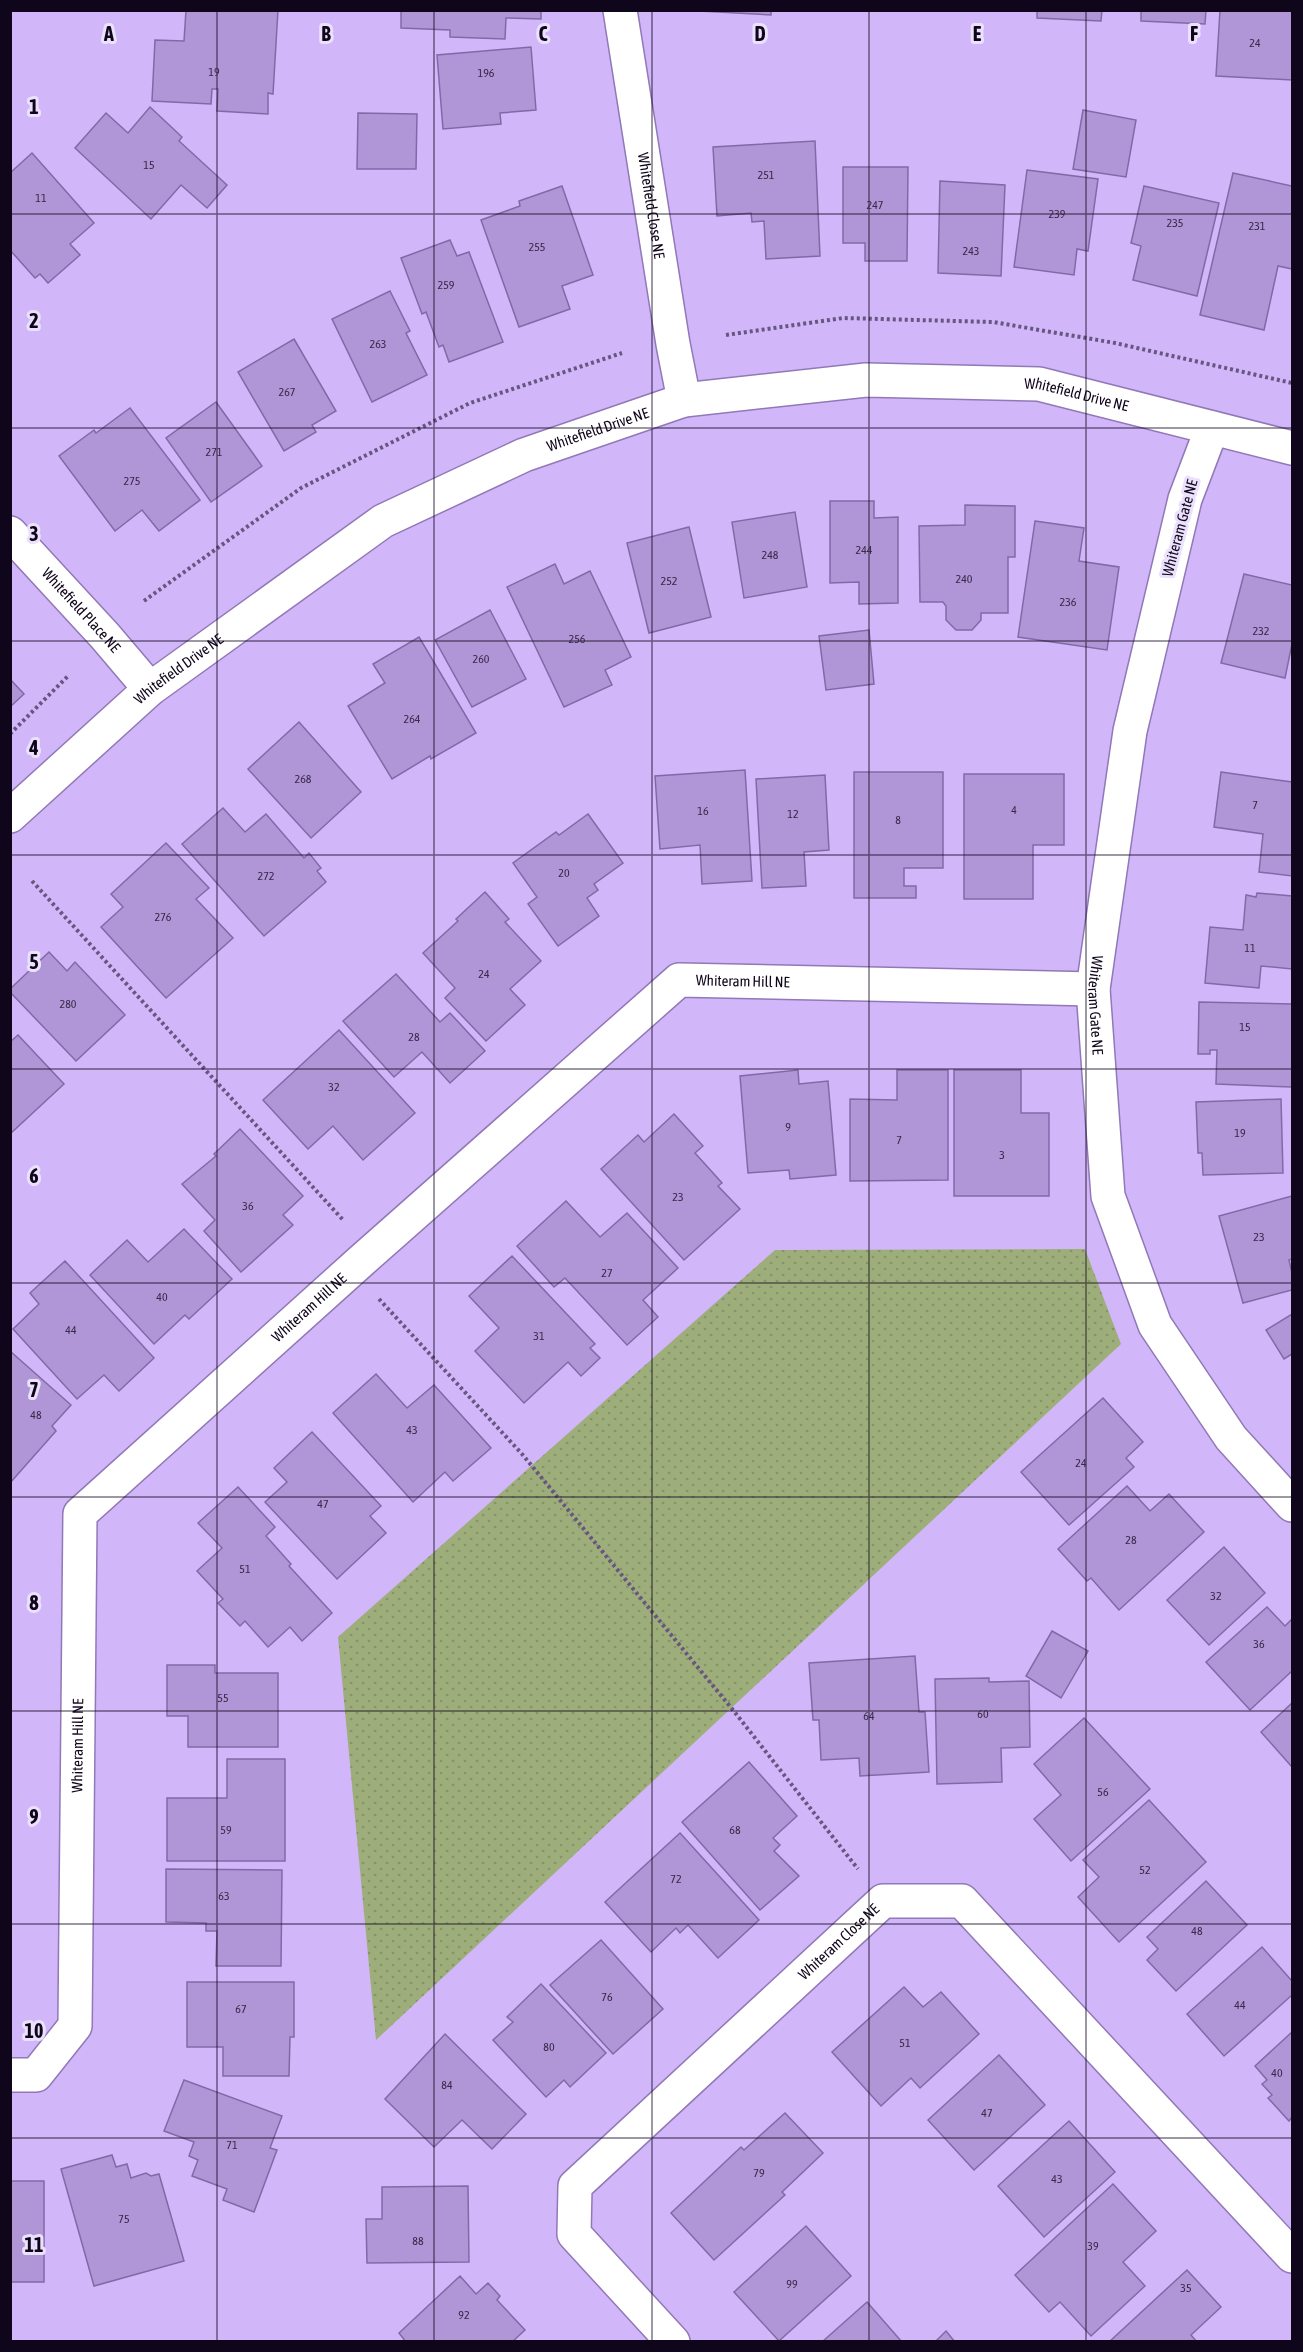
<svg xmlns="http://www.w3.org/2000/svg" width="1303" height="2352" font-family="'Asap Condensed',sans-serif">
	<style>
		.park { fill: url(#park-dots) }
		.building { fill: #b096d6; stroke: #8269a6; stroke-width: 1.5 }
		.lines { fill: none; stroke-linecap: round; stroke-linejoin: round }
		.minor-casing { stroke: #9178b6; stroke-width: 36 }
		.path { stroke: #675680; stroke-width: 4; stroke-dasharray: 3 3; stroke-linecap: butt }
		.minor { stroke: #fff; stroke-width: 33 }
		.grid { fill: none; stroke: #10061c; stroke-width: 1.5; stroke-opacity: 0.55 }
		.labels { text-anchor: middle; stroke-width: 6; stroke-linejoin: round; paint-order: stroke }
		.number-label { font-size: 12px; fill: #382a4a }
		.street-label { font-size: 15px; fill: #10061c; stroke: #ebe1fc }
		.grid-label { font-size: 20px; text-anchor: middle; font-weight: bold; fill: #10061c; stroke: #ebe1fc; stroke-width: 6; stroke-linejoin: round; paint-order: stroke }
	</style>
	<defs>
		<pattern id="park-dots" width="8" height="8" patternUnits="userSpaceOnUse" patternTransform="scale(1.5)"><rect width="8" height="8" fill="#9eae7b"/><path d="M2 2h.1M6 6h.1" fill="none" stroke="#87946a" stroke-width="1.8" stroke-linecap="round"/></pattern>
	</defs>
	<rect width="100%" height="100%" fill="#d1b7f9"/>
	<path class="park" d="M 1085,1249 L 1121,1344 L 376,2040 L 338,1637 L 775,1250 Z"/>
	<g class="building">
		<path d="M 186,10 L 278,10 L 273,94 L 268,93 L 268,114 L 217,111 L 218,89 L 212,89 L 211,104 L 152,101 L 155,40 L 184,41 Z"/>
		<path d="M 401,10 L 541,10 L 541,19 L 506,18 L 505,39 L 450,37 L 450,30 L 401,28 Z"/>
		<path d="M 681,10 L 771,10 L 771,15 Z"/>
		<path d="M 1037,10 L 1102,10 L 1101,21 L 1037,18 Z"/>
		<path d="M 1141,10 L 1206,10 L 1205,24 L 1141,21 Z"/>
		<path d="M 1220,10 L 1292,10 L 1292,80 L 1216,76 Z"/>
		<path d="M 531,47 L 536,110 L 500,113 L 501,124 L 443,129 L 437,55 Z"/>
		<path d="M 150,107 L 182,137 L 179,141 L 227,185 L 207,208 L 181,185 L 151,219 L 75,148 L 106,113 L 128,133 Z"/>
		<path d="M 1083,110 L 1136,120 L 1126,177 L 1073,169 Z"/>
		<path d="M 358,113 L 417,114 L 416,169 L 357,169 Z"/>
		<path d="M 815,141 L 820,256 L 766,259 L 764,221 L 752,222 L 751,213 L 717,216 L 713,147 Z"/>
		<path d="M 32,153 L 94,223 L 70,244 L 80,255 L 48,283 L 40,274 L 35,278 L 10,250 L 10,173 Z"/>
		<path d="M 843,167 L 908,167 L 907,261 L 865,261 L 865,243 L 843,243 Z"/>
		<path d="M 1027,170 L 1098,179 L 1088,251 L 1077,249 L 1074,275 L 1014,267 Z"/>
		<path d="M 1233,173 L 1292,186 L 1292,269 L 1278,266 L 1264,330 L 1200,315 Z"/>
		<path d="M 940,181 L 1005,185 L 1001,276 L 938,273 Z"/>
		<path d="M 562,186 L 593,275 L 562,286 L 570,309 L 519,327 L 481,220 L 520,206 L 519,201 Z"/>
		<path d="M 1144,186 L 1219,203 L 1197,296 L 1133,280 L 1141,246 L 1131,243 Z"/>
		<path d="M 450,240 L 457,256 L 469,252 L 503,342 L 449,362 L 443,345 L 439,347 L 426,312 L 422,314 L 401,258 Z"/>
		<path d="M 390,291 L 410,331 L 406,333 L 427,375 L 372,402 L 332,319 Z"/>
		<path d="M 294,339 L 336,411 L 312,425 L 316,432 L 284,451 L 238,372 Z"/>
		<path d="M 216,402 L 262,466 L 211,502 L 166,438 Z"/>
		<path d="M 130,408 L 200,500 L 159,531 L 142,510 L 115,531 L 59,456 L 94,430 L 96,433 Z"/>
		<path d="M 830,501 L 874,501 L 874,518 L 898,517 L 898,603 L 859,604 L 859,582 L 830,583 Z"/>
		<path d="M 965,505 L 1015,506 L 1015,557 L 1008,557 L 1008,613 L 981,613 L 981,620 L 972,630 L 956,630 L 946,620 L 946,606 L 943,602 L 920,602 L 919,526 L 965,525 Z"/>
		<path d="M 795,512 L 807,587 L 744,598 L 732,522 Z"/>
		<path d="M 1035,521 L 1084,528 L 1079,561 L 1119,567 L 1107,650 L 1018,637 Z"/>
		<path d="M 689,527 L 711,617 L 649,633 L 627,543 Z"/>
		<path d="M 555,564 L 564,584 L 590,571 L 631,657 L 605,670 L 612,685 L 564,707 L 507,587 Z"/>
		<path d="M 1244,574 L 1292,585 L 1292,644 L 1285,678 L 1221,663 Z"/>
		<path d="M 490,610 L 526,679 L 472,707 L 435,640 Z"/>
		<path d="M 869,630 L 874,684 L 826,690 L 819,636 Z"/>
		<path d="M 419,637 L 476,733 L 431,759 L 430,756 L 392,779 L 348,706 L 385,683 L 373,664 Z"/>
		<path d="M 10,679 L 24,694 L 10,707 Z"/>
		<path d="M 299,722 L 361,792 L 311,838 L 248,769 Z"/>
		<path d="M 745,770 L 752,881 L 702,884 L 700,845 L 660,849 L 655,776 Z"/>
		<path d="M 854,772 L 943,772 L 943,868 L 904,868 L 904,886 L 916,886 L 916,898 L 854,898 Z"/>
		<path d="M 1221,772 L 1292,782 L 1292,876 L 1259,872 L 1263,834 L 1214,827 Z"/>
		<path d="M 964,774 L 1064,774 L 1064,845 L 1033,845 L 1033,899 L 964,899 Z"/>
		<path d="M 825,775 L 829,850 L 804,852 L 806,886 L 762,888 L 756,779 Z"/>
		<path d="M 223,808 L 245,832 L 266,814 L 304,858 L 309,853 L 321,868 L 317,871 L 326,882 L 264,936 L 182,844 Z"/>
		<path d="M 588,814 L 623,863 L 594,884 L 598,890 L 587,898 L 599,916 L 558,946 L 528,904 L 537,897 L 513,863 L 556,832 L 559,835 Z"/>
		<path d="M 166,843 L 209,888 L 196,899 L 233,938 L 166,998 L 101,927 L 123,907 L 111,894 Z"/>
		<path d="M 485,892 L 509,919 L 505,922 L 541,961 L 510,989 L 525,1005 L 486,1041 L 445,998 L 455,988 L 423,953 L 458,921 L 456,919 Z"/>
		<path d="M 1257,893 L 1292,896 L 1292,969 L 1261,966 L 1259,988 L 1205,983 L 1210,927 L 1243,930 L 1246,895 L 1256,897 Z"/>
		<path d="M 49,952 L 67,971 L 75,962 L 125,1015 L 76,1061 L 10,992 L 10,989 Z"/>
		<path d="M 396,974 L 440,1022 L 450,1013 L 485,1051 L 450,1083 L 422,1052 L 394,1077 L 343,1021 Z"/>
		<path d="M 1199,1002 L 1292,1004 L 1292,1087 L 1216,1084 L 1217,1050 L 1210,1050 L 1210,1054 L 1198,1054 Z"/>
		<path d="M 339,1030 L 415,1113 L 363,1160 L 333,1126 L 308,1149 L 263,1100 Z"/>
		<path d="M 18,1035 L 64,1084 L 10,1134 L 10,1042 Z"/>
		<path d="M 798,1070 L 799,1084 L 828,1081 L 836,1175 L 790,1179 L 789,1170 L 748,1173 L 740,1076 Z"/>
		<path d="M 897,1070 L 948,1070 L 948,1180 L 850,1181 L 850,1099 L 897,1100 Z"/>
		<path d="M 954,1070 L 1021,1070 L 1021,1113 L 1049,1113 L 1049,1196 L 954,1196 Z"/>
		<path d="M 1281,1099 L 1283,1173 L 1203,1175 L 1202,1153 L 1198,1153 L 1196,1102 Z"/>
		<path d="M 674,1114 L 703,1146 L 695,1153 L 722,1183 L 718,1186 L 740,1209 L 684,1260 L 601,1169 L 638,1135 L 644,1142 Z"/>
		<path d="M 240,1129 L 303,1196 L 283,1215 L 293,1225 L 241,1272 L 204,1231 L 215,1220 L 182,1184 L 216,1156 L 214,1154 Z"/>
		<path d="M 1292,1196 L 1292,1259 L 1289,1260 L 1292,1273 L 1292,1290 L 1243,1303 L 1219,1216 Z"/>
		<path d="M 566,1201 L 600,1237 L 627,1213 L 678,1268 L 643,1300 L 658,1317 L 627,1345 L 565,1278 L 554,1287 L 517,1246 Z"/>
		<path d="M 184,1229 L 232,1279 L 189,1319 L 185,1315 L 154,1344 L 90,1275 L 127,1240 L 148,1262 Z"/>
		<path d="M 512,1256 L 595,1344 L 590,1348 L 600,1358 L 581,1376 L 568,1362 L 524,1403 L 475,1351 L 499,1328 L 469,1296 Z"/>
		<path d="M 65,1261 L 154,1358 L 119,1391 L 104,1375 L 77,1399 L 13,1329 L 39,1304 L 30,1293 Z"/>
		<path d="M 1292,1314 L 1292,1354 L 1284,1359 L 1266,1330 Z"/>
		<path d="M 10,1351 L 71,1405 L 52,1426 L 56,1431 L 10,1483 Z"/>
		<path d="M 376,1374 L 407,1408 L 434,1385 L 491,1448 L 453,1481 L 445,1472 L 413,1502 L 333,1413 Z"/>
		<path d="M 1103,1398 L 1143,1442 L 1126,1458 L 1134,1467 L 1069,1525 L 1021,1472 Z"/>
		<path d="M 312,1432 L 381,1506 L 370,1516 L 386,1533 L 337,1579 L 265,1502 L 287,1482 L 274,1468 Z"/>
		<path d="M 1127,1486 L 1150,1511 L 1169,1494 L 1204,1532 L 1119,1610 L 1091,1578 L 1087,1581 L 1058,1549 Z"/>
		<path d="M 238,1487 L 275,1527 L 266,1536 L 291,1564 L 289,1566 L 332,1613 L 302,1641 L 290,1627 L 268,1647 L 245,1621 L 240,1626 L 218,1603 L 223,1599 L 197,1571 L 222,1548 L 198,1523 Z"/>
		<path d="M 1224,1547 L 1265,1593 L 1209,1645 L 1167,1600 Z"/>
		<path d="M 1267,1607 L 1285,1626 L 1291,1620 L 1292,1622 L 1292,1671 L 1250,1710 L 1206,1662 Z"/>
		<path d="M 1052,1631 L 1088,1651 L 1061,1698 L 1026,1676 Z"/>
		<path d="M 915,1656 L 919,1712 L 925,1712 L 929,1772 L 860,1776 L 859,1758 L 821,1760 L 819,1720 L 813,1720 L 809,1663 Z"/>
		<path d="M 167,1665 L 215,1665 L 215,1673 L 278,1673 L 278,1747 L 188,1747 L 188,1716 L 167,1716 Z"/>
		<path d="M 989,1678 L 989,1682 L 1029,1681 L 1030,1747 L 1001,1748 L 1002,1782 L 937,1784 L 935,1679 Z"/>
		<path d="M 1292,1703 L 1292,1767 L 1261,1732 Z"/>
		<path d="M 1084,1718 L 1150,1789 L 1071,1861 L 1034,1819 L 1061,1795 L 1034,1764 Z"/>
		<path d="M 227,1759 L 285,1759 L 285,1861 L 167,1861 L 167,1798 L 227,1798 Z"/>
		<path d="M 749,1762 L 797,1816 L 773,1838 L 780,1845 L 774,1851 L 799,1876 L 760,1910 L 682,1822 Z"/>
		<path d="M 1149,1800 L 1206,1862 L 1119,1942 L 1078,1897 L 1099,1877 L 1083,1860 Z"/>
		<path d="M 680,1833 L 759,1920 L 718,1958 L 688,1925 L 680,1933 L 676,1928 L 651,1952 L 605,1902 Z"/>
		<path d="M 166,1869 L 282,1870 L 281,1966 L 216,1966 L 217,1931 L 206,1931 L 206,1923 L 166,1922 Z"/>
		<path d="M 1206,1881 L 1247,1925 L 1176,1991 L 1147,1960 L 1158,1949 L 1147,1937 Z"/>
		<path d="M 601,1940 L 663,2009 L 613,2054 L 550,1985 Z"/>
		<path d="M 1262,1947 L 1292,1981 L 1292,1995 L 1224,2056 L 1187,2014 Z"/>
		<path d="M 187,1982 L 294,1982 L 294,2037 L 290,2037 L 289,2076 L 223,2076 L 223,2047 L 187,2047 Z"/>
		<path d="M 541,1984 L 606,2053 L 570,2087 L 564,2080 L 546,2097 L 493,2040 L 513,2022 L 507,2017 Z"/>
		<path d="M 904,1987 L 923,2007 L 941,1992 L 979,2034 L 920,2088 L 911,2078 L 881,2106 L 832,2052 Z"/>
		<path d="M 1292,2032 L 1292,2117 L 1289,2121 L 1268,2098 L 1272,2095 L 1262,2084 L 1267,2080 L 1255,2066 Z"/>
		<path d="M 445,2034 L 526,2114 L 492,2149 L 462,2120 L 434,2147 L 385,2099 Z"/>
		<path d="M 999,2055 L 1045,2105 L 974,2170 L 928,2120 Z"/>
		<path d="M 184,2080 L 282,2116 L 270,2148 L 277,2150 L 254,2212 L 223,2200 L 227,2189 L 192,2176 L 198,2160 L 189,2156 L 194,2142 L 164,2131 Z"/>
		<path d="M 785,2113 L 823,2153 L 782,2192 L 785,2195 L 714,2260 L 671,2213 L 741,2147 L 744,2150 Z"/>
		<path d="M 1069,2121 L 1115,2172 L 1044,2237 L 998,2186 Z"/>
		<path d="M 112,2155 L 116,2167 L 127,2164 L 131,2178 L 146,2173 L 151,2176 L 159,2174 L 184,2261 L 94,2286 L 61,2169 Z"/>
		<rect x="10" y="2181" width="34" height="101"/>
		<path d="M 1113,2184 L 1156,2231 L 1123,2262 L 1145,2286 L 1091,2336 L 1060,2302 L 1049,2312 L 1015,2275 Z"/>
		<path d="M 468,2186 L 469,2262 L 367,2263 L 366,2219 L 382,2219 L 382,2187 Z"/>
		<path d="M 806,2226 L 851,2276 L 779,2341 L 734,2292 Z"/>
		<path d="M 1187,2270 L 1221,2307 L 1191,2335 L 1197,2342 L 1109,2342 Z"/>
		<path d="M 460,2276 L 476,2294 L 488,2283 L 500,2296 L 497,2300 L 525,2330 L 512,2342 L 406,2342 L 399,2333 Z"/>
		<path d="M 867,2302 L 902,2342 L 822,2342 Z"/>
		<path d="M 946,2331 L 955,2342 L 935,2342 Z"/>
	</g>
	<g class="lines">
		<g class="minor-casing">
			<g id="minor">
				<path id="s1" d="M 620,10 L 673,344 L 684,400"/>
				<path id="s2" d="M 1212,428 L 1185,499 L 1130,731 L 1093,989 L 1108,1196 L 1155,1325 L 1231,1438 L 1292,1505"/>
				<path id="s3" d="M 10,533 L 105,636 L 150,689"/>
				<path id="s4" d="M 10,816 L 150,689 L 383,521 L 524,455 L 684,400 L 866,380 L 1039,384 L 1292,448"/>
				<path id="s5" d="M 10,2075 L 36,2075 L 75,2026 L 80,1514 L 360,1262 L 679,980 L 1093,989"/>
				<path id="s6" d="M 673,2342 L 574,2234 L 575,2186 L 883,1901 L 962,1901 L 1292,2256"/>
			</g>
		</g>
		<g class="path">
			<path d="M 726,335 L 843,318 L 993,322 L 1115,343 L 1292,383"/>
			<path d="M 144,601 L 301,488 L 470,403 L 622,353"/>
			<path d="M 10,734 L 68,676"/>
			<path d="M 32,881 L 344,1221"/>
			<path d="M 379,1299 L 522,1454 L 733,1710 L 858,1869"/>
		</g>
		<use href="#minor" class="minor"/>
	</g>
	<path class="grid" d="M 217,10 L 217,2342M 434,10 L 434,2342M 652,10 L 652,2342M 869,10 L 869,2342M 1086,10 L 1086,2342M 10,214 L 1292,214M 10,428 L 1292,428M 10,641 L 1292,641M 10,855 L 1292,855M 10,1069 L 1292,1069M 10,1283 L 1292,1283M 10,1497 L 1292,1497M 10,1711 L 1292,1711M 10,1924 L 1292,1924M 10,2138 L 1292,2138"/>
	<g class="labels">
		<g class="number-label">
			<text x="1255" y="47">24</text>
			<text x="214" y="76">19</text>
			<text x="486" y="77">196</text>
			<text x="149" y="169">15</text>
			<text x="766" y="179">251</text>
			<text x="41" y="202">11</text>
			<text x="875" y="209">247</text>
			<text x="1057" y="218">239</text>
			<text x="1175" y="227">235</text>
			<text x="1257" y="230">231</text>
			<text x="537" y="251">255</text>
			<text x="971" y="255">243</text>
			<text x="446" y="289">259</text>
			<text x="378" y="348">263</text>
			<text x="287" y="396">267</text>
			<text x="214" y="456">271</text>
			<text x="132" y="485">275</text>
			<text x="864" y="554">244</text>
			<text x="770" y="559">248</text>
			<text x="964" y="583">240</text>
			<text x="669" y="585">252</text>
			<text x="1068" y="606">236</text>
			<text x="1261" y="635">232</text>
			<text x="577" y="643">256</text>
			<text x="481" y="663">260</text>
			<text x="412" y="723">264</text>
			<text x="303" y="783">268</text>
			<text x="1255" y="809">7</text>
			<text x="1014" y="814">4</text>
			<text x="703" y="815">16</text>
			<text x="793" y="818">12</text>
			<text x="898" y="824">8</text>
			<text x="564" y="877">20</text>
			<text x="266" y="880">272</text>
			<text x="163" y="921">276</text>
			<text x="1250" y="952">11</text>
			<text x="484" y="978">24</text>
			<text x="68" y="1008">280</text>
			<text x="1245" y="1031">15</text>
			<text x="414" y="1041">28</text>
			<text x="334" y="1091">32</text>
			<text x="788" y="1131">9</text>
			<text x="1240" y="1137">19</text>
			<text x="899" y="1144">7</text>
			<text x="1002" y="1159">3</text>
			<text x="678" y="1201">23</text>
			<text x="248" y="1210">36</text>
			<text x="1259" y="1241">23</text>
			<text x="607" y="1277">27</text>
			<text x="162" y="1301">40</text>
			<text x="71" y="1334">44</text>
			<text x="539" y="1340">31</text>
			<text x="36" y="1419">48</text>
			<text x="412" y="1434">43</text>
			<text x="1081" y="1467">24</text>
			<text x="323" y="1508">47</text>
			<text x="1131" y="1544">28</text>
			<text x="245" y="1573">51</text>
			<text x="1216" y="1600">32</text>
			<text x="1259" y="1648">36</text>
			<text x="223" y="1702">55</text>
			<text x="983" y="1718">60</text>
			<text x="869" y="1720">64</text>
			<text x="1103" y="1796">56</text>
			<text x="226" y="1834">59</text>
			<text x="735" y="1834">68</text>
			<text x="1145" y="1874">52</text>
			<text x="676" y="1883">72</text>
			<text x="224" y="1900">63</text>
			<text x="1197" y="1935">48</text>
			<text x="607" y="2001">76</text>
			<text x="1240" y="2009">44</text>
			<text x="241" y="2013">67</text>
			<text x="905" y="2047">51</text>
			<text x="549" y="2051">80</text>
			<text x="1277" y="2077">40</text>
			<text x="447" y="2089">84</text>
			<text x="987" y="2117">47</text>
			<text x="232" y="2149">71</text>
			<text x="759" y="2177">79</text>
			<text x="1057" y="2183">43</text>
			<text x="124" y="2223">75</text>
			<text x="418" y="2245">88</text>
			<text x="1093" y="2250">39</text>
			<text x="792" y="2288">99</text>
			<text x="1186" y="2292">35</text>
			<text x="464" y="2319">92</text>
		</g>
		<g class="street-label">
			<text dy="5" stroke="none"><textPath href="#s1" startOffset="198">Whitefield Close NE</textPath></text>
			<text dy="5" stroke="none"><textPath href="#s4" startOffset="1196">Whitefield Drive NE</textPath></text>
			<text dy="5" stroke="none"><textPath href="#s4" startOffset="710">Whitefield Drive NE</textPath></text>
			<text transform="translate(1180 528) rotate(-75)" y="5">Whiteram Gate NE</text>
			<text dy="5" stroke="none"><textPath href="#s3" startOffset="105">Whitefield Place NE</textPath></text>
			<text dy="5" stroke="none"><textPath href="#s4" startOffset="224">Whitefield Drive NE</textPath></text>
			<text dy="5" stroke="none"><textPath href="#s5" startOffset="1467">Whiteram Hill NE</textPath></text>
			<text dy="5" stroke="none"><textPath href="#s2" startOffset="591">Whiteram Gate NE</textPath></text>
			<text dy="5" stroke="none"><textPath href="#s5" startOffset="909">Whiteram Hill NE</textPath></text>
			<text dy="5" stroke="none"><textPath href="#s5" startOffset="369">Whiteram Hill NE</textPath></text>
			<text dy="5" stroke="none"><textPath href="#s6" startOffset="554">Whiteram Close NE</textPath></text>
		</g>
	</g>
	<g class="grid-label">
		<text x="109" y="41">A</text>
		<text x="326" y="41">B</text>
		<text x="543" y="41">C</text>
		<text x="760" y="41">D</text>
		<text x="977" y="41">E</text>
		<text x="1194" y="41">F</text>
		<text x="34" y="114">1</text>
		<text x="34" y="328">2</text>
		<text x="34" y="541">3</text>
		<text x="34" y="755">4</text>
		<text x="34" y="969">5</text>
		<text x="34" y="1183">6</text>
		<text x="34" y="1397">7</text>
		<text x="34" y="1610">8</text>
		<text x="34" y="1824">9</text>
		<text x="34" y="2038">10</text>
		<text x="34" y="2252">11</text>
	</g>
	<rect width="1303" height="2352" fill="none" stroke="#10061c" stroke-width="24"/>
</svg>
